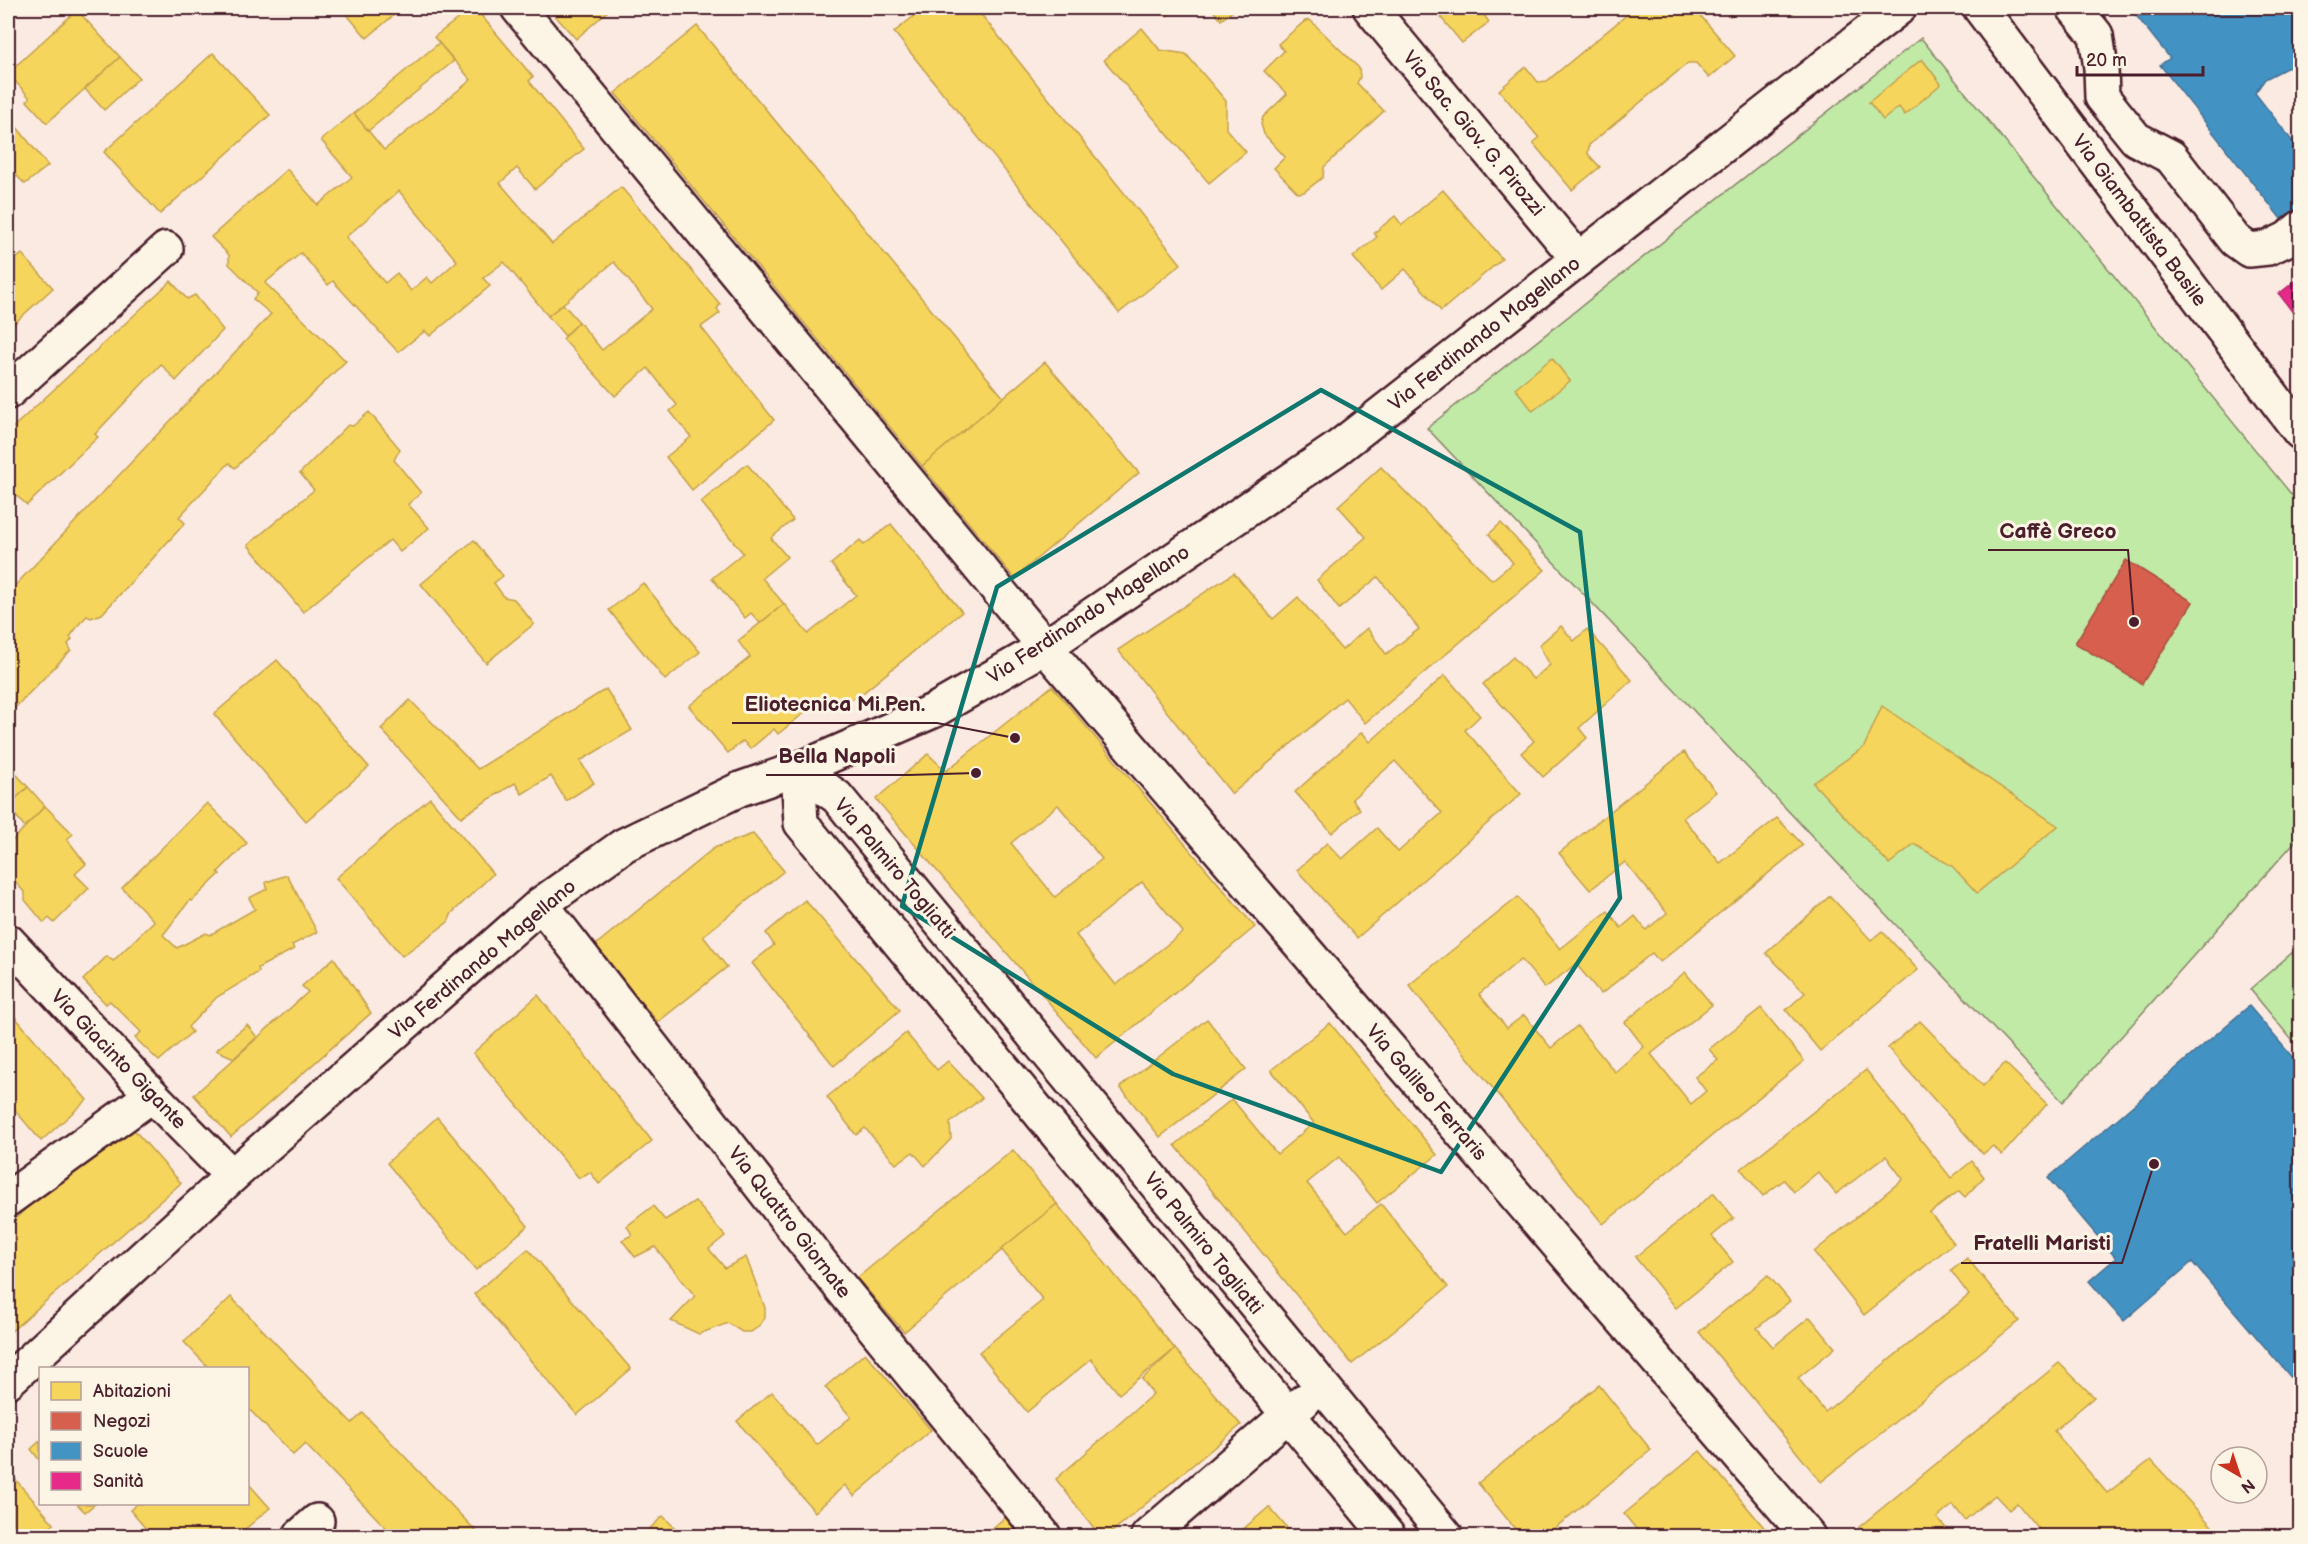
<svg xmlns="http://www.w3.org/2000/svg" width="2308" height="1544" font-family="'Balsamiq Sans',sans-serif">
	<style>
		.green { fill: #c1eaa6; stroke: #868468; stroke-width: 1.5 }
		.homes { fill: #f6d55c; stroke: #c29e4d; stroke-width: 1.5; fill-rule: evenodd }
		.shops { fill: #d6604d; stroke: #ac4c43; stroke-width: 1.5 }
		.schools { fill: #4393c3; stroke: #457095; stroke-width: 1.5 }
		.health { fill: #e7298a; stroke: #b8266e; stroke-width: 1.5 }
		.lines { fill: none; stroke-linecap: round; stroke-linejoin: round }
		.minor-casing { stroke: #4a1f2b; stroke-width: 38 }
		.minor { stroke: #fcf5e5; stroke-width: 33 }
		.marked { fill: none; stroke: #0f766e; stroke-width: 4.5; stroke-linejoin: round }
		.labels { text-anchor: middle; stroke-width: 6; stroke-linejoin: round; paint-order: stroke }
		.street-label { font-size: 20px; fill: #4a1f2b; stroke: #fcf5e5 }
		.leader { fill: none; stroke: #4a1f2b; stroke-width: 2 }
		.callout-dot { fill: #4a1f2b; stroke: #fcf5e5; stroke-width: 2 }
		.callout-label { font-size: 21px; text-anchor: middle; font-weight: bold; fill: #4a1f2b; stroke: #fcf5e5; stroke-width: 6; stroke-linejoin: round; paint-order: stroke }
	</style>
	<rect width="100%" height="100%" fill="#fbeae1"/>
	<filter id="ink" filterUnits="userSpaceOnUse"><feTurbulence type="fractalNoise" baseFrequency=".0167" numOctaves="2"/><feDisplacementMap in="SourceGraphic" scale="12" xChannelSelector="R" yChannelSelector="G"/><feConvolveMatrix kernelMatrix="1 2 1 2 8 2 1 2 1" color-interpolation-filters="sRGB"/></filter>
	<g filter="url(#ink)">
		<g class="green">
			<path d="M 1921,38 L 2300,505 L 2300,836 L 2063,1102 L 1427,428 Z"/>
			<path d="M 2300,946 L 2300,1050 L 2250,989 Z"/>
		</g>
		<g class="homes">
			<path d="M 341,8 L 402,8 L 367,38 Z"/>
			<path d="M 472,8 L 475,8 L 533,77 L 529,81 L 584,149 L 535,189 L 517,168 L 500,183 L 552,244 L 621,187 L 720,304 L 717,309 L 720,313 L 701,327 L 774,420 L 692,490 L 666,457 L 691,437 L 670,411 L 677,405 L 648,368 L 615,396 L 563,339 L 579,322 L 602,350 L 652,309 L 614,262 L 548,316 L 504,262 L 483,278 L 490,286 L 430,336 L 425,331 L 398,352 L 333,281 L 328,285 L 301,253 L 265,283 L 346,361 L 235,468 L 229,463 L 179,517 L 185,523 L 102,614 L 91,618 L 87,616 L 80,623 L 70,637 L 72,639 L 68,644 L 71,650 L 8,715 L 8,593 L 271,314 L 253,299 L 258,293 L 229,264 L 229,255 L 211,237 L 287,169 L 318,205 L 352,177 L 321,140 L 354,113 L 384,150 L 471,80 L 434,37 ZM 399,191 L 457,261 L 432,283 L 427,277 L 411,291 L 397,273 L 385,283 L 346,237 Z"/>
			<path d="M 548,8 L 611,8 L 576,39 Z"/>
			<path d="M 906,8 L 976,8 L 1181,264 L 1119,313 L 894,32 L 914,16 Z"/>
			<path d="M 1160,8 L 1177,8 L 1167,16 Z"/>
			<path d="M 1211,8 L 1237,8 L 1221,20 Z"/>
			<path d="M 1433,8 L 1479,8 L 1489,22 L 1462,43 Z"/>
			<path d="M 1635,8 L 1694,8 L 1735,56 L 1709,78 L 1696,63 L 1688,63 L 1589,145 L 1588,154 L 1600,167 L 1572,190 L 1533,143 L 1539,138 L 1499,90 L 1526,67 L 1538,82 L 1547,81 Z"/>
			<path d="M 1724,8 L 1741,8 L 1730,16 Z"/>
			<path d="M 1787,8 L 1800,8 L 1792,14 Z"/>
			<path d="M 77,10 L 120,57 L 47,123 L 27,101 L 30,98 L 8,73 Z"/>
			<path d="M 1310,20 L 1359,68 L 1360,77 L 1357,83 L 1384,111 L 1324,167 L 1323,177 L 1304,192 L 1298,193 L 1274,168 L 1285,157 L 1264,134 L 1261,124 L 1263,117 L 1287,94 L 1264,71 L 1284,51 L 1278,44 L 1305,21 Z"/>
			<path d="M 697,26 L 1004,398 L 922,466 L 615,93 Z"/>
			<path d="M 1142,28 L 1160,50 L 1186,54 L 1226,101 L 1226,129 L 1246,152 L 1209,183 L 1104,60 Z"/>
			<path d="M 439,43 L 454,61 L 368,131 L 354,113 Z"/>
			<path d="M 213,53 L 270,115 L 160,214 L 104,152 Z"/>
			<path d="M 120,57 L 139,78 L 104,110 L 85,89 Z"/>
			<path d="M 1922,59 L 1941,84 L 1905,115 L 1899,107 L 1883,120 L 1869,102 Z"/>
			<path d="M 8,116 L 48,166 L 25,184 L 8,167 L 15,161 L 8,153 Z"/>
			<path d="M 8,153 L 15,161 L 8,167 Z"/>
			<path d="M 1443,190 L 1502,259 L 1441,311 L 1405,269 L 1381,290 L 1353,257 L 1377,237 L 1374,233 L 1395,216 L 1402,225 Z"/>
			<path d="M 8,250 L 17,258 L 22,254 L 53,288 L 8,329 Z"/>
			<path d="M 171,281 L 187,299 L 195,295 L 223,330 L 176,381 L 161,364 L 95,434 L 98,437 L 27,505 L 8,488 L 8,432 Z"/>
			<path d="M 563,304 L 579,322 L 565,336 L 548,316 Z"/>
			<path d="M 1552,358 L 1570,381 L 1533,411 L 1515,388 Z"/>
			<path d="M 1045,362 L 1139,473 L 1014,578 L 922,466 Z"/>
			<path d="M 369,412 L 400,449 L 394,460 L 421,493 L 408,504 L 429,528 L 400,552 L 390,540 L 303,612 L 248,545 L 314,490 L 300,473 L 348,425 L 353,426 Z"/>
			<path d="M 747,464 L 793,520 L 771,538 L 787,557 L 762,578 L 784,604 L 760,623 L 751,613 L 745,618 L 712,578 L 743,553 L 701,502 Z"/>
			<path d="M 1381,467 L 1492,580 L 1513,563 L 1489,534 L 1501,523 L 1545,570 L 1365,723 L 1345,698 L 1232,794 L 1118,650 L 1234,573 L 1273,619 L 1298,597 L 1342,650 L 1367,628 L 1386,654 L 1419,629 L 1378,577 L 1339,609 L 1317,580 L 1366,537 L 1338,506 Z"/>
			<path d="M 891,524 L 962,612 L 859,696 L 827,710 L 819,701 L 778,734 L 774,729 L 750,749 L 743,741 L 728,753 L 689,706 L 750,657 L 738,641 L 784,604 L 808,634 L 856,595 L 831,564 L 860,540 L 864,545 Z"/>
			<path d="M 474,540 L 503,576 L 494,583 L 504,597 L 514,599 L 534,624 L 486,663 L 421,584 Z"/>
			<path d="M 643,583 L 700,652 L 665,680 L 609,610 Z"/>
			<path d="M 1561,626 L 1574,641 L 1587,629 L 1632,680 L 1579,728 L 1587,738 L 1543,777 L 1521,753 L 1534,741 L 1483,684 L 1513,657 L 1533,679 L 1550,665 L 1539,645 Z"/>
			<path d="M 277,660 L 369,767 L 306,821 L 214,714 Z"/>
			<path d="M 1445,675 L 1480,716 L 1465,730 L 1521,794 L 1357,938 L 1297,870 L 1327,843 L 1342,859 L 1377,828 L 1398,852 L 1442,813 L 1395,761 L 1352,799 L 1360,809 L 1332,833 L 1295,792 L 1362,732 L 1370,742 Z"/>
			<path d="M 1052,686 L 1255,927 L 1096,1058 L 876,799 L 928,754 L 946,771 ZM 1058,805 L 1102,859 L 1055,897 L 1011,843 ZM 1142,882 L 1183,932 L 1116,985 L 1076,935 Z"/>
			<path d="M 606,689 L 632,730 L 580,761 L 594,783 L 566,801 L 551,776 L 522,794 L 515,783 L 461,817 L 381,729 L 410,700 L 478,769 Z"/>
			<path d="M 1882,706 L 2058,826 L 1977,893 L 1952,866 L 1914,844 L 1889,864 L 1813,783 L 1864,747 Z"/>
			<path d="M 1684,752 L 1716,792 L 1683,818 L 1720,863 L 1777,818 L 1803,845 L 1660,962 L 1652,953 L 1601,994 L 1576,964 L 1545,988 L 1521,959 L 1479,994 L 1507,1028 L 1524,1015 L 1551,1048 L 1577,1026 L 1615,1072 L 1644,1047 L 1625,1022 L 1685,972 L 1712,1005 L 1651,1054 L 1691,1104 L 1706,1091 L 1695,1077 L 1718,1060 L 1709,1049 L 1761,1008 L 1804,1061 L 1603,1224 L 1409,985 L 1518,897 L 1560,949 L 1608,911 L 1621,928 L 1635,916 L 1646,930 L 1667,913 L 1625,862 L 1590,890 L 1559,853 Z"/>
			<path d="M 8,765 L 28,787 L 8,806 Z"/>
			<path d="M 28,787 L 45,806 L 25,827 L 8,806 Z"/>
			<path d="M 430,798 L 493,874 L 452,913 L 448,922 L 402,956 L 336,878 Z"/>
			<path d="M 207,803 L 247,843 L 218,872 L 220,874 L 192,901 L 190,900 L 163,935 L 177,948 L 206,933 L 210,935 L 255,909 L 249,898 L 267,889 L 266,882 L 287,875 L 317,932 L 292,945 L 294,949 L 258,968 L 259,972 L 217,997 L 188,1027 L 192,1032 L 159,1061 L 135,1038 L 141,1032 L 110,1001 L 106,1004 L 83,980 L 107,956 L 113,961 L 154,921 L 122,888 Z"/>
			<path d="M 45,806 L 73,834 L 67,839 L 86,864 L 75,874 L 89,888 L 54,923 L 49,918 L 44,923 L 25,900 L 25,893 L 8,874 L 8,845 Z"/>
			<path d="M 753,834 L 784,871 L 703,936 L 727,967 L 658,1022 L 593,947 L 714,848 Z"/>
			<path d="M 1830,896 L 1871,940 L 1882,931 L 1918,970 L 1820,1051 L 1786,1010 L 1805,993 L 1766,953 Z"/>
			<path d="M 805,900 L 900,1010 L 834,1066 L 752,963 L 774,945 L 766,933 Z"/>
			<path d="M 334,958 L 371,1013 L 231,1137 L 194,1095 L 308,992 L 302,986 Z"/>
			<path d="M 538,995 L 652,1141 L 599,1184 L 590,1172 L 579,1178 L 473,1053 Z"/>
			<path d="M 8,1009 L 87,1100 L 41,1141 L 8,1102 Z"/>
			<path d="M 1207,1019 L 1246,1069 L 1160,1137 L 1120,1087 Z"/>
			<path d="M 1920,1021 L 1983,1086 L 2005,1063 L 2047,1104 L 2002,1155 L 1993,1146 L 1983,1154 L 1888,1048 Z"/>
			<path d="M 1330,1023 L 1437,1155 L 1377,1203 L 1339,1157 L 1307,1183 L 1347,1232 L 1381,1204 L 1448,1287 L 1352,1364 L 1175,1145 L 1232,1099 L 1277,1154 L 1314,1123 L 1271,1070 Z"/>
			<path d="M 247,1025 L 257,1037 L 234,1058 L 216,1050 Z"/>
			<path d="M 906,1033 L 937,1070 L 948,1061 L 982,1098 L 950,1123 L 951,1139 L 925,1166 L 913,1152 L 896,1164 L 865,1128 L 856,1135 L 827,1097 Z"/>
			<path d="M 1866,1070 L 1951,1178 L 1972,1161 L 1984,1177 L 1965,1197 L 1959,1191 L 1930,1213 L 1954,1243 L 1864,1315 L 1814,1252 L 1903,1179 L 1886,1156 L 1836,1194 L 1818,1172 L 1794,1192 L 1784,1180 L 1763,1196 L 1741,1169 Z"/>
			<path d="M 437,1117 L 528,1226 L 476,1270 L 387,1163 Z"/>
			<path d="M 128,1123 L 181,1183 L 8,1334 L 8,1217 L 12,1222 L 58,1178 L 61,1182 Z"/>
			<path d="M 1013,1150 L 1057,1204 L 904,1332 L 857,1278 Z"/>
			<path d="M 1714,1193 L 1734,1218 L 1712,1236 L 1733,1262 L 1676,1308 L 1635,1257 Z"/>
			<path d="M 695,1201 L 725,1236 L 709,1249 L 725,1268 L 746,1257 L 765,1308 L 765,1318 L 758,1327 L 751,1332 L 742,1332 L 728,1323 L 699,1334 L 671,1321 L 695,1296 L 655,1247 L 635,1257 L 622,1240 L 632,1235 L 627,1226 L 653,1206 L 665,1220 Z"/>
			<path d="M 1057,1204 L 1175,1349 L 1119,1394 L 1091,1359 L 1027,1412 L 979,1352 L 1043,1300 L 1001,1249 Z"/>
			<path d="M 528,1249 L 631,1369 L 577,1415 L 474,1294 Z"/>
			<path d="M 1967,1258 L 2019,1321 L 1821,1482 L 1699,1332 L 1768,1275 L 1790,1301 L 1757,1328 L 1773,1347 L 1810,1317 L 1835,1348 L 1798,1378 L 1825,1412 L 1969,1295 L 1951,1271 Z"/>
			<path d="M 231,1297 L 352,1423 L 363,1413 L 476,1531 L 471,1536 L 394,1536 L 305,1444 L 293,1455 L 248,1408 L 248,1368 L 209,1368 L 184,1342 Z"/>
			<path d="M 1175,1349 L 1241,1425 L 1107,1536 L 1100,1536 L 1056,1479 L 1153,1394 L 1142,1379 Z"/>
			<path d="M 865,1353 L 931,1430 L 854,1496 L 845,1485 L 815,1512 L 737,1421 L 772,1392 L 817,1445 L 851,1417 L 825,1387 Z"/>
			<path d="M 2059,1363 L 2094,1397 L 2054,1431 L 2107,1493 L 2151,1460 L 2221,1536 L 2044,1536 L 2017,1503 L 2009,1510 L 1995,1495 L 1965,1520 L 1953,1505 L 1937,1518 L 1953,1536 L 1867,1536 L 1859,1527 Z"/>
			<path d="M 1599,1385 L 1651,1450 L 1545,1536 L 1521,1536 L 1478,1483 Z"/>
			<path d="M 40,1441 L 40,1461 L 31,1449 Z"/>
			<path d="M 1700,1451 L 1767,1531 L 1761,1536 L 1642,1536 L 1624,1514 Z"/>
			<path d="M 8,1471 L 54,1524 L 39,1536 L 8,1536 Z"/>
			<path d="M 248,1483 L 270,1508 L 237,1536 L 152,1536 L 130,1510 L 137,1504 L 248,1504 Z"/>
			<path d="M 77,1504 L 95,1504 L 85,1512 Z"/>
			<path d="M 1269,1507 L 1294,1536 L 1235,1536 Z"/>
			<path d="M 1008,1515 L 1027,1536 L 983,1536 Z"/>
			<path d="M 663,1516 L 683,1536 L 642,1536 Z"/>
		</g>
		<path class="shops" d="M 2126,560 L 2193,602 L 2142,684 L 2075,643 Z"/>
		<g class="schools">
			<path d="M 2130,8 L 2300,8 L 2300,61 L 2265,79 L 2255,93 L 2300,151 L 2300,206 L 2281,219 L 2160,65 L 2170,58 Z"/>
			<path d="M 2249,1006 L 2300,1066 L 2300,1388 L 2192,1262 L 2124,1321 L 2089,1281 L 2116,1258 L 2048,1178 Z"/>
		</g>
		<path class="health" d="M 2300,277 L 2300,322 L 2279,294 Z"/>
		<g class="lines">
			<g class="minor-casing">
				<g id="minor">
					<path d="M 518,8 L 1045,647 L 1808,1536"/>
					<path d="M 1370,8 L 1578,259"/>
					<path d="M 1980,8 L 2300,432"/>
					<path d="M 2074,8 L 2096,35 L 2101,68 L 2102,97 L 2136,139 L 2171,157 L 2235,240 L 2249,250 L 2268,248 L 2287,239 L 2300,228"/>
					<path d="M 8,392 L 166,249"/>
					<path d="M 798,769 L 837,797 L 1446,1536"/>
					<path d="M 798,769 L 801,823 L 1388,1536"/>
					<path d="M 541,904 L 820,1262 L 1044,1536"/>
					<path d="M 8,941 L 152,1095 L 232,1176"/>
					<path d="M 8,1199 L 152,1095"/>
					<path d="M 8,1381 L 232,1176 L 541,904 L 624,845 L 740,789 L 809,765 L 935,710 L 1045,647 L 1335,450 L 1899,8"/>
					<path d="M 300,1536 L 317,1521"/>
					<path d="M 1148,1536 L 1304,1401"/>
				</g>
			</g>
			<use href="#minor" class="minor"/>
		</g>
	</g>
	<path class="marked" d="M 1321,390 L 1580,532 L 1620,898 L 1441,1172 L 1173,1074 L 902,906 L 997,587 Z"/>
	<g class="labels">
		<g class="street-label">
			<text transform="translate(1474 133) rotate(50)" y="7">Via Sac. Giov. G. Pirozzi</text>
			<text transform="translate(2140 220) rotate(53)" y="7">Via Giambattista Basile</text>
			<text transform="translate(1484 333) rotate(-38)" y="7">Via Ferdinando Magellano</text>
			<text transform="translate(1088 614) rotate(-33)" y="7">Via Ferdinando Magellano</text>
			<text transform="translate(895 868) rotate(50)" y="7">Via Palmiro Togliatti</text>
			<text transform="translate(482 959) rotate(-40)" y="7">Via Ferdinando Magellano</text>
			<text transform="translate(119 1059) rotate(46)" y="7">Via Giacinto Gigante</text>
			<text transform="translate(1427 1092) rotate(49)" y="7">Via Galileo Ferraris</text>
			<text transform="translate(790 1222) rotate(52)" y="7">Via Quattro Giornate</text>
			<text transform="translate(1204 1243) rotate(51)" y="7">Via Palmiro Togliatti</text>
		</g>
	</g>
	<path class="leader" d="M2134 622L2128 550H1988M1015 738L937 723H732M976 773L908 775H766M2154 1164L2122 1263H1961"/>
	<g class="callout-dot">
		<circle cx="2134" cy="622" r="6"/>
		<circle cx="1015" cy="738" r="6"/>
		<circle cx="976" cy="773" r="6"/>
		<circle cx="2154" cy="1164" r="6"/>
	</g>
	<g class="callout-label">
		<text x="2058" y="538">Caffè Greco</text>
		<text x="835" y="711">Eliotecnica Mi.Pen.</text>
		<text x="837" y="763">Bella Napoli</text>
		<text x="2042" y="1250">Fratelli Maristi</text>
	</g>
	<rect width="2308" height="1544" fill="none" stroke="#fcf5e5" stroke-width="30"/>
	<rect x="15" y="15" width="2278" height="1514" fill="none" stroke="#4a1f2b" stroke-width="2" filter="url(#ink)"/>
	<rect x="39" y="1367" width="210" height="138" fill="#fcf5e5" stroke="#b59f9b" stroke-width="1.5"/>
	<rect x="51" y="1382" width="30" height="18" fill="#f6d55c" stroke="#b59f9b" stroke-width="1.5"/>
	<text x="93" y="1397" font-size="18" fill="#4a1f2b">Abitazioni</text>
	<rect x="51" y="1412" width="30" height="18" fill="#d6604d" stroke="#b59f9b" stroke-width="1.5"/>
	<text x="93" y="1427" font-size="18" fill="#4a1f2b">Negozi</text>
	<rect x="51" y="1442" width="30" height="18" fill="#4393c3" stroke="#b59f9b" stroke-width="1.5"/>
	<text x="93" y="1457" font-size="18" fill="#4a1f2b">Scuole</text>
	<rect x="51" y="1472" width="30" height="18" fill="#e7298a" stroke="#b59f9b" stroke-width="1.5"/>
	<text x="93" y="1487" font-size="18" fill="#4a1f2b">Sanità</text>
	<g transform="translate(2239 1475) rotate(141)"><circle r="28" fill="#fcf5e5" stroke="#b59f9b" stroke-width="1.5"/>
	<path d="M0-4.5L10 22L0 15L-10 22Z" fill="#c8321e"/>
	<text y="-9" font-size="16" font-weight="bold" text-anchor="middle" fill="#4a1f2b">N</text>
	</g>
	<path d="M2077 66v9h126v-9" fill="none" stroke="#4a1f2b" stroke-width="3"/>
	<text x="2086" y="66" font-size="18" fill="#4a1f2b" stroke="#fcf5e5" stroke-width="4.5" paint-order="stroke">20 m</text>
</svg>
